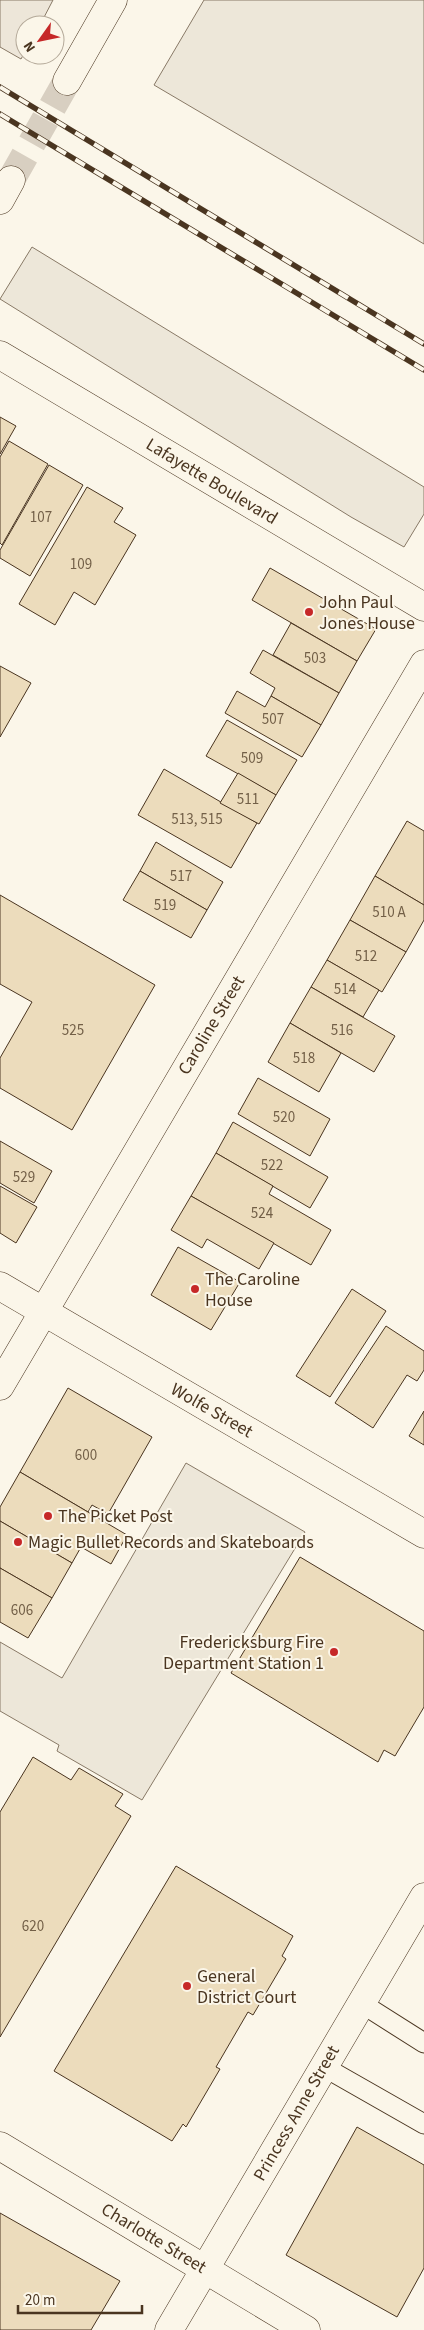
<svg xmlns="http://www.w3.org/2000/svg" width="424" height="2330" font-family="'Source Sans 3',sans-serif">
	<style>
		.green { fill: #ede6d9; stroke: #887966 }
		.parking { fill: #ede7d9; stroke: #887966 }
		.building { fill: #ecdcbc; stroke: #4a3520 }
		.lines { fill: none; stroke-linecap: round; stroke-linejoin: round }
		.street-tunnel { stroke: #d8cfc1; stroke-width: 28; stroke-dasharray: 28 14; stroke-linecap: butt }
		.lane-casing { stroke: #4a3520; stroke-width: 21 }
		.street-casing { stroke: #4a3520; stroke-width: 29 }
		.secondary-casing { stroke: #4a3520; stroke-width: 29 }
		.primary-casing { stroke: #4a3520; stroke-width: 29 }
		.lane { stroke: #fbf6e9; stroke-width: 19 }
		.street { stroke: #fbf6e9; stroke-width: 28 }
		.secondary { stroke: #fbf6e9; stroke-width: 28 }
		.primary { stroke: #fbf6e9; stroke-width: 28 }
		.rail-casing { stroke: #4a3520; stroke-width: 5.5 }
		.rail { stroke: #fbf6e9; stroke-width: 4; stroke-dasharray: 11; stroke-linecap: butt }
		.poi-dot { fill: #c62828; stroke: #fbf6e9; stroke-width: 2 }
		.labels { text-anchor: middle; stroke-width: 4; stroke-linejoin: round; paint-order: stroke }
		.number-label { font-size: 15px; fill: #725f47 }
		.street-label { font-size: 18px; fill: #4a3520; stroke: #fbf6e9 }
		.poi-label { font-size: 18px; fill: #4a3520; stroke: #fbf6e9; text-anchor: start }
	</style>
	<rect width="100%" height="100%" fill="#fbf6e9"/>
	<path class="green" d="M 0,0 L 53,0 L 40,25 L 25,25 L 25,52 L 21,59 L 0,47 Z"/>
	<g class="parking">
		<path d="M 204,0 L 424,0 L 424,244 L 154,85 Z"/>
		<path d="M 32,247 L 424,487 L 424,514 L 404,547 L 351,517 L 0,299 Z"/>
		<path d="M 186,1463 L 305,1532 L 142,1800 L 57,1751 L 59,1745 L 0,1711 L 0,1642 L 62,1678 Z"/>
	</g>
	<g class="building">
		<path d="M 0,417 L 16,426 L 0,454 Z"/>
		<path d="M 9,441 L 48,464 L 2,545 L 0,543 L 0,457 Z"/>
		<path d="M 49,465 L 83,485 L 30,576 L 0,558 L 0,550 Z"/>
		<path d="M 87,487 L 123,508 L 114,522 L 136,535 L 95,605 L 74,592 L 55,625 L 19,604 Z"/>
		<path d="M 270,568 L 376,629 L 357,661 L 252,600 Z"/>
		<path d="M 291,623 L 357,661 L 339,693 L 273,655 Z"/>
		<path d="M 263,650 L 339,693 L 321,725 L 271,696 L 275,688 L 250,673 Z"/>
		<path d="M 0,666 L 31,683 L 0,737 Z"/>
		<path d="M 237,691 L 265,707 L 271,696 L 321,725 L 302,757 L 225,713 Z"/>
		<path d="M 227,720 L 297,760 L 276,795 L 206,756 Z"/>
		<path d="M 164,769 L 257,823 L 231,868 L 138,815 Z"/>
		<path d="M 238,773 L 276,795 L 259,824 L 220,803 Z"/>
		<path d="M 407,821 L 424,831 L 424,905 L 375,876 Z"/>
		<path d="M 156,842 L 223,882 L 207,910 L 140,871 Z"/>
		<path d="M 140,871 L 207,910 L 191,938 L 123,900 Z"/>
		<path d="M 375,876 L 424,905 L 424,920 L 406,952 L 350,920 Z"/>
		<path d="M 0,895 L 155,985 L 72,1130 L 0,1088 L 0,1058 L 32,1002 L 0,984 Z"/>
		<path d="M 350,920 L 406,952 L 382,992 L 327,960 Z"/>
		<path d="M 327,960 L 379,990 L 363,1017 L 311,987 Z"/>
		<path d="M 311,987 L 395,1036 L 374,1072 L 290,1023 Z"/>
		<path d="M 290,1023 L 341,1053 L 319,1092 L 268,1062 Z"/>
		<path d="M 258,1078 L 330,1119 L 310,1156 L 238,1114 Z"/>
		<path d="M 233,1122 L 328,1177 L 310,1208 L 216,1153 Z"/>
		<path d="M 0,1141 L 52,1171 L 34,1203 L 0,1183 Z"/>
		<path d="M 216,1153 L 273,1186 L 269,1194 L 331,1230 L 311,1265 L 191,1196 Z"/>
		<path d="M 0,1186 L 37,1207 L 16,1243 L 0,1233 Z"/>
		<path d="M 191,1196 L 274,1243 L 259,1269 L 207,1239 L 202,1248 L 171,1230 Z"/>
		<path d="M 178,1247 L 240,1282 L 211,1330 L 151,1295 Z"/>
		<path d="M 352,1289 L 386,1311 L 330,1397 L 296,1376 Z"/>
		<path d="M 386,1326 L 424,1351 L 424,1370 L 417,1381 L 407,1375 L 373,1428 L 335,1403 Z"/>
		<path d="M 68,1388 L 152,1437 L 108,1514 L 92,1505 L 88,1512 L 20,1472 Z"/>
		<path d="M 424,1411 L 424,1445 L 409,1436 Z"/>
		<path d="M 20,1472 L 127,1535 L 111,1564 L 81,1547 L 72,1563 L 0,1521 L 0,1507 Z"/>
		<path d="M 0,1521 L 72,1563 L 52,1598 L 0,1568 Z"/>
		<path d="M 300,1557 L 424,1631 L 424,1707 L 395,1756 L 384,1750 L 378,1762 L 231,1673 Z"/>
		<path d="M 0,1568 L 52,1598 L 28,1638 L 0,1622 Z"/>
		<path d="M 33,1757 L 71,1780 L 79,1768 L 123,1794 L 115,1806 L 131,1816 L 0,2037 L 0,1812 Z"/>
		<path d="M 176,1866 L 293,1936 L 282,1956 L 286,1959 L 253,2015 L 248,2012 L 216,2067 L 220,2069 L 186,2127 L 183,2124 L 172,2141 L 54,2071 Z"/>
		<path d="M 357,2127 L 424,2165 L 424,2268 L 397,2317 L 286,2255 Z"/>
		<path d="M 0,2213 L 120,2281 L 91,2330 L 0,2330 Z"/>
	</g>
	<g class="lines">
		<path class="street-tunnel" d="M 11,180 L 67,81"/>
		<g class="lane-casing">
			<g id="lane">
				<path d="M 361,2003 L 424,2043"/>
				<path d="M 324,2067 L 424,2124"/>
			</g>
		</g>
		<g class="street-casing">
			<g id="street">
				<path d="M 67,81 L 113,0"/>
				<path d="M 0,200 L 11,180"/>
				<path d="M 0,1286 L 424,1534"/>
				<path d="M 0,2146 L 306,2330"/>
			</g>
		</g>
		<g class="secondary-casing">
			<path id="secondary" d="M 0,355 L 424,607"/>
		</g>
		<g class="primary-casing">
			<g id="primary">
				<path d="M 0,1386 L 424,664"/>
				<path d="M 169,2330 L 424,1897"/>
			</g>
		</g>
		<use href="#lane" class="lane"/>
		<use href="#street" class="street"/>
		<use href="#secondary" class="secondary"/>
		<use href="#primary" class="primary"/>
		<g class="rail-casing">
			<g id="rail">
				<path d="M 0,87 L 424,344"/>
				<path d="M 0,114 L 424,370"/>
			</g>
		</g>
		<use href="#rail" class="rail"/>
	</g>
	<g class="poi-dot">
		<circle cx="309" cy="612" r="5"/>
		<circle cx="195" cy="1289" r="5"/>
		<circle cx="48" cy="1516" r="5"/>
		<circle cx="18" cy="1542" r="5"/>
		<circle cx="334" cy="1652" r="5"/>
		<circle cx="187" cy="1986" r="5"/>
	</g>
	<g class="labels">
		<g class="number-label">
			<text x="41" y="522">107</text>
			<text x="81" y="569">109</text>
			<text x="315" y="663">503</text>
			<text x="273" y="724">507</text>
			<text x="252" y="763">509</text>
			<text x="248" y="804">511</text>
			<text x="197" y="824">513, 515</text>
			<text x="181" y="881">517</text>
			<text x="165" y="910">519</text>
			<text x="389" y="917">510 A</text>
			<text x="366" y="961">512</text>
			<text x="345" y="994">514</text>
			<text x="73" y="1035">525</text>
			<text x="342" y="1035">516</text>
			<text x="304" y="1063">518</text>
			<text x="284" y="1122">520</text>
			<text x="272" y="1170">522</text>
			<text x="24" y="1182">529</text>
			<text x="262" y="1218">524</text>
			<text x="86" y="1460">600</text>
			<text x="22" y="1615">606</text>
			<text x="33" y="1931">620</text>
		</g>
		<g class="street-label">
			<text transform="translate(212 481) rotate(31)" y="6">Lafayette Boulevard</text>
			<text transform="translate(211 1025) rotate(-59)" y="6">Caroline Street</text>
			<text transform="translate(212 1410) rotate(30)" y="6">Wolfe Street</text>
			<text transform="translate(296 2113) rotate(-60)" y="6">Princess Anne Street</text>
			<text transform="translate(154 2238) rotate(31)" y="6">Charlotte Street</text>
		</g>
		<g class="poi-label">
			<text x="319" y="608">John Paul<tspan x="319" dy="21">Jones House</tspan></text>
			<text x="205" y="1285">The Caroline<tspan x="205" dy="21">House</tspan></text>
			<text x="58" y="1522">The Picket Post</text>
			<text x="28" y="1548">Magic Bullet Records and Skateboards</text>
			<text x="324" y="1648" text-anchor="end">Fredericksburg Fire<tspan x="324" dy="21">Department Station 1</tspan></text>
			<text x="197" y="1982">General<tspan x="197" dy="21">District Court</tspan></text>
		</g>
	</g>
	<g transform="translate(40 40) rotate(237)"><circle r="24" fill="#fbf6e9" stroke="#b4a999"/>
	<path d="M0-4L9 19L0 12L-9 19Z" fill="#c62828"/>
	<text y="-8" font-size="14" font-weight="bold" text-anchor="middle" fill="#4a3520">N</text>
	</g>
	<path d="M18 2305v8h124v-8" fill="none" stroke="#4a3520" stroke-width="2.5"/>
	<text x="25" y="2305" font-size="15" fill="#4a3520" stroke="#fbf6e9" stroke-width="4" paint-order="stroke">20 m</text>
</svg>
